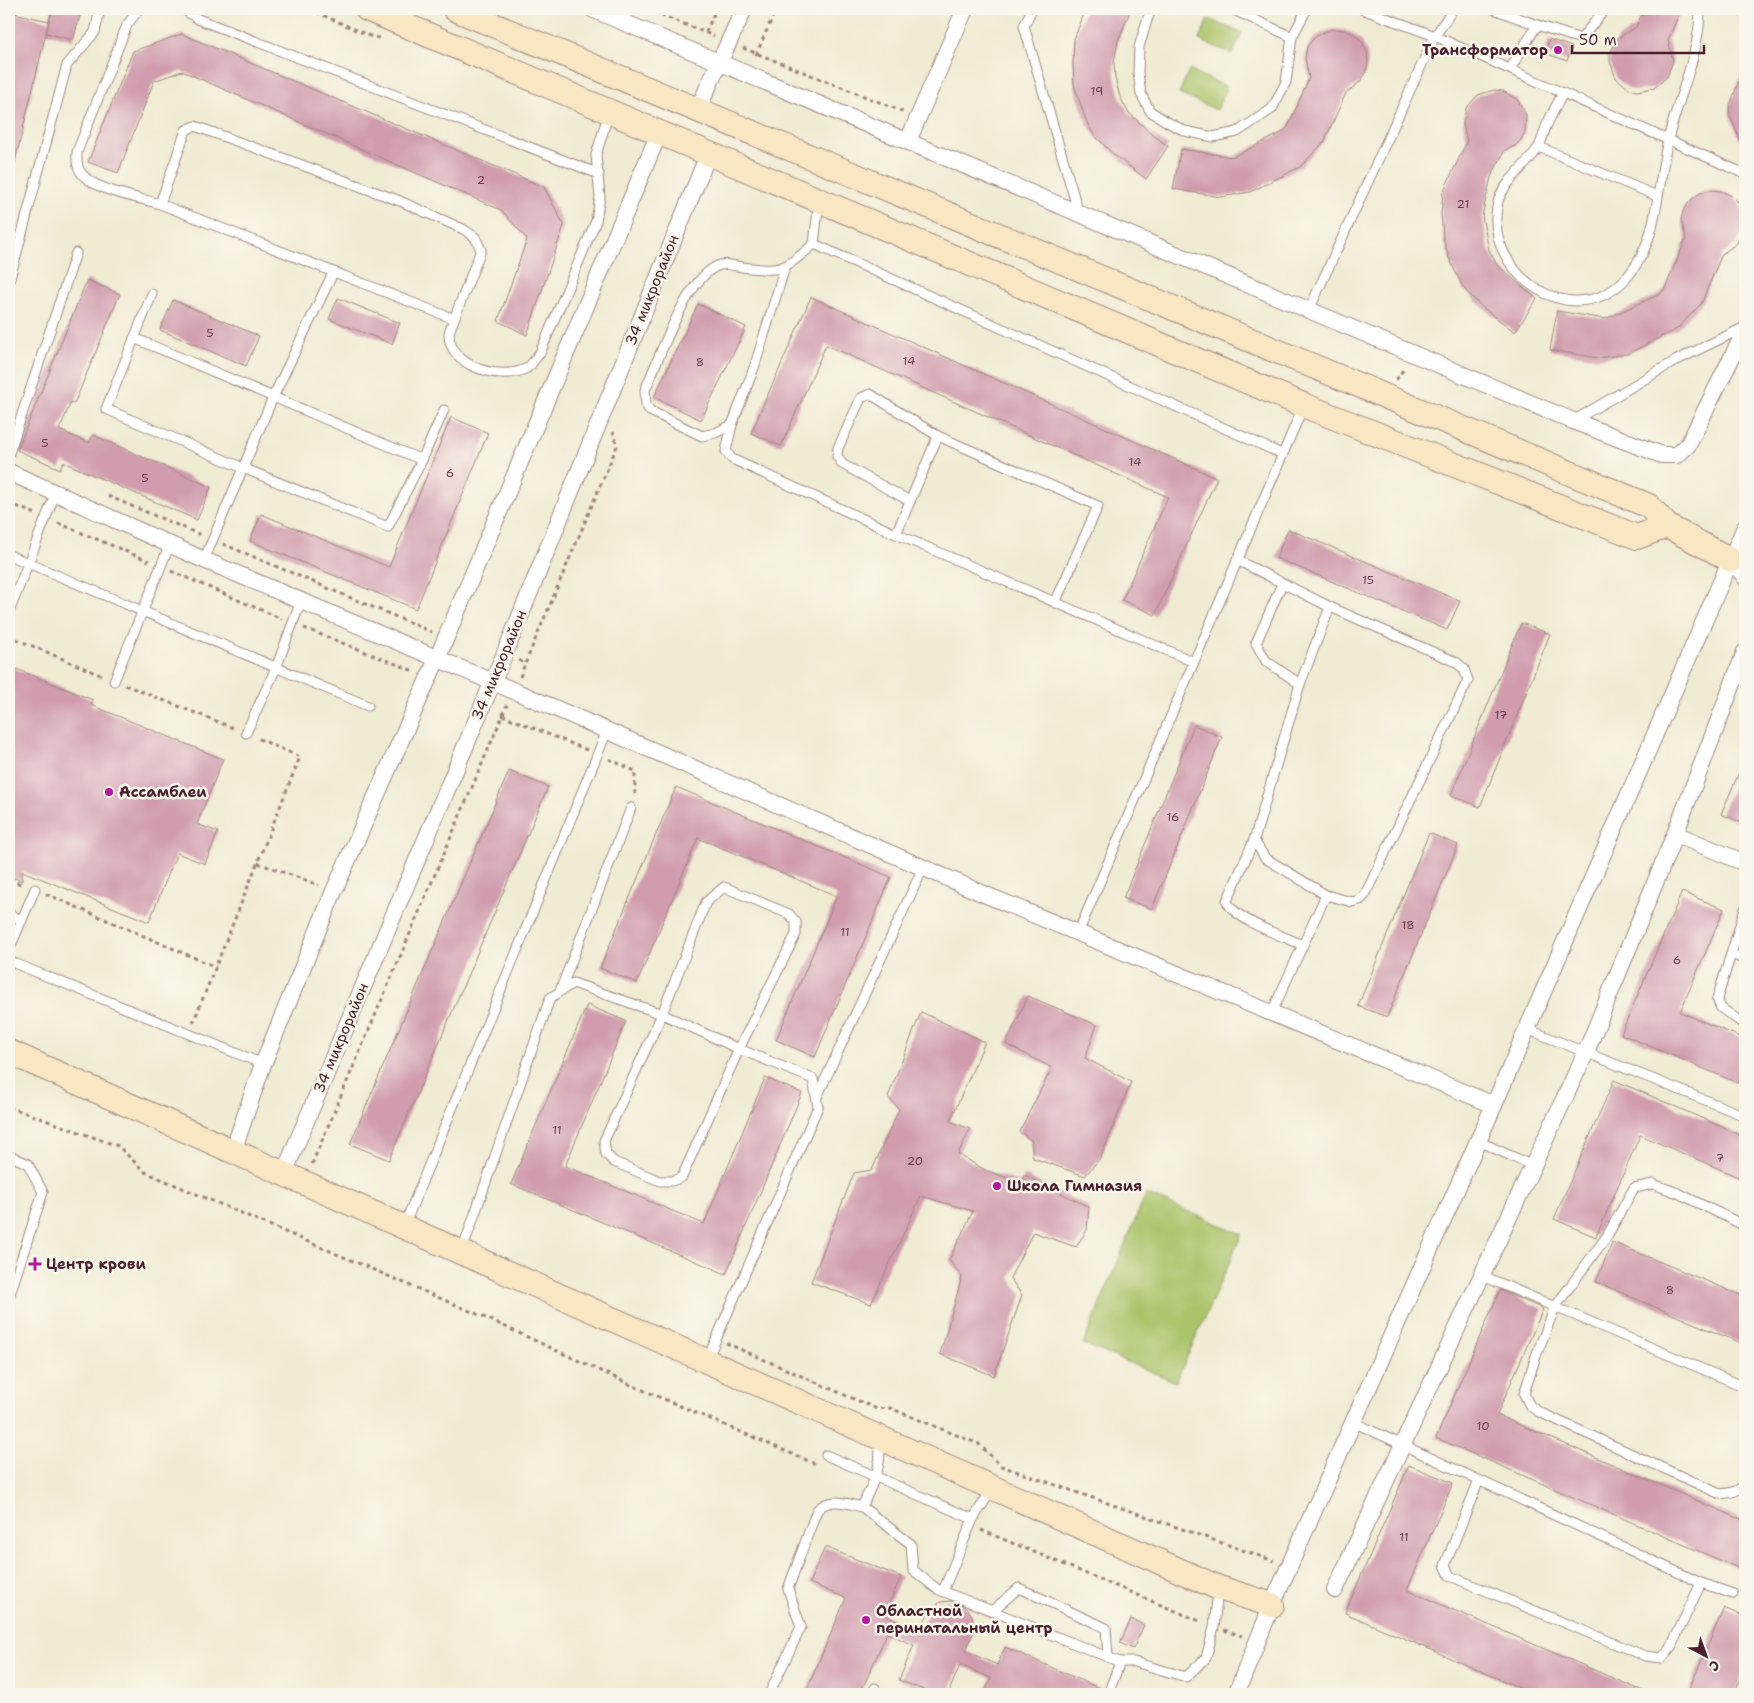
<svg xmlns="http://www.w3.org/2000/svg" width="1754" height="1703" font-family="'Shantell Sans',sans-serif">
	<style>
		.green { fill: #aac46a; stroke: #7a724a }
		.building { fill: #d09cae }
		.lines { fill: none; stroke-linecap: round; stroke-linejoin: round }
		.lane-casing { stroke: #9d857f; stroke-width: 11 }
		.street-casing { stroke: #9d857f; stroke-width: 18 }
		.secondary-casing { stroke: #9d857f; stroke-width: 26 }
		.path { stroke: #9d857f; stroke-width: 3; stroke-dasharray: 4 4; stroke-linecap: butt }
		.lane { stroke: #fff; stroke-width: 9 }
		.street { stroke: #fff; stroke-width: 16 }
		.secondary { stroke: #f9e7c3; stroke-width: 24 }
		.poi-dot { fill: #b5179e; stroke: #fbf7ec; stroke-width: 2 }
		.labels { text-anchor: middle; stroke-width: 5; stroke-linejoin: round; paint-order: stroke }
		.number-label { font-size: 12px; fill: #6c3e4c }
		.poi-label { font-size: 15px; font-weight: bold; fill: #4a1f2b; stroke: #fbf7ec; text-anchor: start }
		.street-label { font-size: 15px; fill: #4a1f2b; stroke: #fbf7ec }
	</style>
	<rect width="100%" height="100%" fill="#fbf7ec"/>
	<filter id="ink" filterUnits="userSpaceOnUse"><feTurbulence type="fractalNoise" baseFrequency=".02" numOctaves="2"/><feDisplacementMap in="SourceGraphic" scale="10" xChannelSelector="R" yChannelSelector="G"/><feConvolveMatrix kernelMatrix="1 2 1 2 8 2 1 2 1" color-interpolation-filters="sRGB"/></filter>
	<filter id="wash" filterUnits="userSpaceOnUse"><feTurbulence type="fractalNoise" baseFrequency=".0096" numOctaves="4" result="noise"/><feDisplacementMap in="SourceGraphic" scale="20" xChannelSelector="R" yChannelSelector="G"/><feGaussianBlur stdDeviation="1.12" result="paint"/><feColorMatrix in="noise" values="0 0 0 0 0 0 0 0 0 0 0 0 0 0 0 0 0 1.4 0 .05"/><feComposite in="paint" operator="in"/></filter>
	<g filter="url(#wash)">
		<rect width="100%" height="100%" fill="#f0ebd3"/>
		<g class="green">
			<path d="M 1208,19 L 1242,33 L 1233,54 L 1199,40 Z"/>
			<path d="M 1189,70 L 1227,87 L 1217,110 L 1179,94 Z"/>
			<path d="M 1146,1194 L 1242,1234 L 1176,1382 L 1083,1344 Z"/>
		</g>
		<g id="blocks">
			<g class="building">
				<path d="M 52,9 L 82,9 L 73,40 L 46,33 Z"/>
				<path d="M 1086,9 L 1131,9 L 1118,41 L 1114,63 L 1115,78 L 1120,97 L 1128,112 L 1153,135 L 1168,146 L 1146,179 L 1113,154 L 1095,136 L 1088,125 L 1081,106 L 1074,85 L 1073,62 L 1074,39 Z"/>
				<path d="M 1644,9 L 1681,9 L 1668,40 L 1673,61 L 1667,77 L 1654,88 L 1637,91 L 1629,89 L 1616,78 L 1610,62 L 1610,53 L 1618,38 L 1636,27 Z"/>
				<path d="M 9,12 L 49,21 L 14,166 L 9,166 Z"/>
				<path d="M 1333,29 L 1344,30 L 1354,34 L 1362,42 L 1367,52 L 1368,63 L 1365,74 L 1359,83 L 1346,93 L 1324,142 L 1300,167 L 1250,192 L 1221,197 L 1173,189 L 1181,149 L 1233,157 L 1283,132 L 1288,127 L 1309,78 L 1305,58 L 1307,47 L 1314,38 L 1323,32 Z"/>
				<path d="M 182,34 L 544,187 L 564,225 L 527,335 L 498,321 L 527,239 L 501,210 L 182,71 L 154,81 L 118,173 L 88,162 L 133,51 Z"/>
				<path d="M 1549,39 L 1572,47 L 1567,61 L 1545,53 Z"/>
				<path d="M 1745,64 L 1745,152 L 1730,116 L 1729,108 Z"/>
				<path d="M 1494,90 L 1503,91 L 1518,100 L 1526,115 L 1525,132 L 1521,140 L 1515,146 L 1505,150 L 1491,177 L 1482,216 L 1489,250 L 1497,265 L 1537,299 L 1515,332 L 1482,307 L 1463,288 L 1449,258 L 1443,238 L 1441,214 L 1443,192 L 1467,141 L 1463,124 L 1466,108 L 1478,95 Z"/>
				<path d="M 1710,190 L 1721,191 L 1732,196 L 1739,203 L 1744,213 L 1745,225 L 1742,235 L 1736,244 L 1722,254 L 1701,304 L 1677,329 L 1627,354 L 1598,358 L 1550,350 L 1557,311 L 1605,319 L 1660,294 L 1665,288 L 1686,239 L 1681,219 L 1684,209 L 1691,200 L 1700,193 Z"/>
				<path d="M 87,280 L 120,294 L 74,404 L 71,402 L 59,430 L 89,443 L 93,435 L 211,487 L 197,520 L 63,462 L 60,469 L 17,450 Z"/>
				<path d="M 811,297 L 1217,478 L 1155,615 L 1122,600 L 1168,497 L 826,345 L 781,446 L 751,433 Z"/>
				<path d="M 338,298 L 400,323 L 392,344 L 329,319 Z"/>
				<path d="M 173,300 L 259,336 L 246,366 L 160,330 Z"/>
				<path d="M 698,304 L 746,327 L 701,420 L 654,397 Z"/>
				<path d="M 451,417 L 488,433 L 416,609 L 250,541 L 261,514 L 389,567 Z"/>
				<path d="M 1288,529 L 1460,601 L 1447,630 L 1276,558 Z"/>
				<path d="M 1521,623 L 1550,634 L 1480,807 L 1451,795 Z"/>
				<path d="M 9,666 L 93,700 L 91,705 L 223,759 L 197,824 L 218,832 L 205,864 L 177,853 L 149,922 L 22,871 L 22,881 L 9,876 Z"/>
				<path d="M 1194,725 L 1222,737 L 1152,909 L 1123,898 Z"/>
				<path d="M 1745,759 L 1745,824 L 1721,814 Z"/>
				<path d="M 509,771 L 548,787 L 389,1160 L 350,1144 Z"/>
				<path d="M 676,787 L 891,877 L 815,1057 L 776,1040 L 837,896 L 698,838 L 637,983 L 600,968 Z"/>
				<path d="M 1429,833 L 1458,845 L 1387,1017 L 1358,1006 Z"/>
				<path d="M 1682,892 L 1724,909 L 1680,1012 L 1745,1039 L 1745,1086 L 1621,1034 Z"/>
				<path d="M 1028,996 L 1097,1025 L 1085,1058 L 1131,1082 L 1101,1157 L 1085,1176 L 1033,1158 L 1031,1140 L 1019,1132 L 1052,1068 L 1006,1044 Z"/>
				<path d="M 587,1005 L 626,1021 L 565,1166 L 704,1224 L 765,1078 L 802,1093 L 726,1274 L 511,1184 Z"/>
				<path d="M 921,1012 L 985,1042 L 950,1121 L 970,1129 L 958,1154 L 985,1170 L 1021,1183 L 1024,1175 L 1089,1207 L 1087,1230 L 1076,1247 L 1033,1232 L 1010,1278 L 1022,1295 L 994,1376 L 940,1354 L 962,1277 L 949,1260 L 973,1211 L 921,1196 L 871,1304 L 811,1282 L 854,1173 L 872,1170 L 899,1109 L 888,1097 Z"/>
				<path d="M 1614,1080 L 1745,1137 L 1745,1180 L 1640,1135 L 1596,1237 L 1554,1219 Z"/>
				<path d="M 1612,1242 L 1745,1297 L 1745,1345 L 1596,1282 Z"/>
				<path d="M 1500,1290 L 1543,1309 L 1497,1415 L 1745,1521 L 1745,1571 L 1436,1438 Z"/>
				<path d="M 1409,1465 L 1453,1483 L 1407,1590 L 1650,1694 L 1534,1694 L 1345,1613 Z"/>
				<path d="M 825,1547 L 901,1577 L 884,1615 L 920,1631 L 929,1611 L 940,1602 L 951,1601 L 965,1607 L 972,1615 L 974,1630 L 966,1651 L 997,1665 L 1005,1647 L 1103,1690 L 1102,1694 L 984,1694 L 991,1678 L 960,1665 L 948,1694 L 933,1694 L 899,1680 L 914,1645 L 887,1633 L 860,1694 L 805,1694 L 846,1598 L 809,1583 Z"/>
				<path d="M 1724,1608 L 1745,1617 L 1745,1668 L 1734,1694 L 1687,1694 Z"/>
				<path d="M 1131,1619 L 1144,1625 L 1133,1649 L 1120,1643 Z"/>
			</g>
		</g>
	</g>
	<g filter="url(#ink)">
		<use href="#blocks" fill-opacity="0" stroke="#9d857f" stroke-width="1"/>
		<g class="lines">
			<g class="lane-casing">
				<g id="lane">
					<path d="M 139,9 L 127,25 L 77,152 C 77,158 76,165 80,171 C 90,190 140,198 160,204"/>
					<path d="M 183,9 L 198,19 L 599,174"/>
					<path d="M 1032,9 L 1024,26 L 1079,214"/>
					<path d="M 1153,9 L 1149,14 L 1139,47 L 1138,73 L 1141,94 L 1150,111 L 1169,123 L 1185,131 L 1213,137 L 1237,132 L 1272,109 L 1286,82 L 1292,37 L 1307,9"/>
					<path d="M 1232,9 L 1292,37"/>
					<path d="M 1362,9 L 1435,36 L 1453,9"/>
					<path d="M 1494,9 L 1537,25"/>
					<path d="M 1510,69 L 1537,25 L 1581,39 L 1605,9"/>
					<path d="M 1563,93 C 1557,104 1551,115 1546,127 C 1543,134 1542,142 1538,148 C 1528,164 1502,184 1498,202 C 1481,273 1575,338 1628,276 C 1659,240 1657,185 1668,140 C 1678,97 1700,54 1700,9"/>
					<path d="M 195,126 L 400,201 L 463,229 L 475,237 L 481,250 L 454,319 L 160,204 L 186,130 Z"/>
					<path d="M 1539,147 L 1657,196"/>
					<path d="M 819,201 L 814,244 L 1282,454"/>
					<path d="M 785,267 L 754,368 L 732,425 L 726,451 L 732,459 L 896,534 L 1194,662"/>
					<path d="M 333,273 L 274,395 L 243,468 L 388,527 L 422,460 L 444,410"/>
					<path d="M 9,282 L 67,65 L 95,32 L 100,9"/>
					<path d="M 152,294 L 106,409 L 243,468 L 204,560"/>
					<path d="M 1309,310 L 1435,36 L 1745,174"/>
					<path d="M 454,319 C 453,323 449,330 449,334 C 449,367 502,382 527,368 C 532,365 536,357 540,353 L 596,221 L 600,197 L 596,155 L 609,112"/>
					<path d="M 134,338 L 422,460"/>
					<path d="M 1573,421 L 1677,360 L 1745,327"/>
					<path d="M 732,425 L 715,433 L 702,436 L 650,411 L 646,405 L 645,390 C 659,359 687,275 720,265 C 726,263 736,266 742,267 C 783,272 782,271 814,244"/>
					<path d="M 9,453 L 76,253"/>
					<path d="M 910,501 L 842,464 L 837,456 L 838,448 L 861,398 L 870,394 L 938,436"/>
					<path d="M 896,534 L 938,436 L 1098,506 L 1055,603"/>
					<path d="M 9,555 L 368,706"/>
					<path d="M 1237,560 L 1330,607"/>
					<path d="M 1282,584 L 1256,643 L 1266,661 L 1300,684"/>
					<path d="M 1330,607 L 1456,662 L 1464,669 L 1468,680 L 1365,895 L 1360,900 L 1352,902 L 1326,895 L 1265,858 L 1254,840 L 1300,684 Z"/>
					<path d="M 9,612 L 56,492"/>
					<path d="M 114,681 L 170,544"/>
					<path d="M 246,733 L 276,668 L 301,601"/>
					<path d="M 1254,840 L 1227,901 C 1234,920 1285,937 1303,945"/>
					<path d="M 724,887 L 789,914 L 796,922 L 796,934 L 739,1049 L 682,1177 L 672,1181 L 660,1181 L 614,1162 L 606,1154 L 604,1141 L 662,1014 L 706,902 Z"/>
					<path d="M 1745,909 L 1717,999 L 1721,1008 L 1745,1025"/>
					<path d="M 9,914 L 22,920"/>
					<path d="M 1078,933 L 1303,407"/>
					<path d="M 9,950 L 35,889"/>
					<path d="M 1732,954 L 1745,960"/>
					<path d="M 9,961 L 263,1064"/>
					<path d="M 560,991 L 631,808"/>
					<path d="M 1272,1012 L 1326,895"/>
					<path d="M 1527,1029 L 1745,1116"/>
					<path d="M 817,1097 L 923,868"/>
					<path d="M 1478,1141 L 1533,1166"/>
					<path d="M 9,1155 L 28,1164 L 43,1192 L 9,1297"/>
					<path d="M 404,1226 L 607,731"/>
					<path d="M 462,1251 L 550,998 L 573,983 L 662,1014 L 739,1049 L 813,1079 L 818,1107 L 707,1360"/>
					<path d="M 1483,1276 L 1555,1307 L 1607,1236 L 1634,1188 L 1653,1184 L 1678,1193 L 1745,1226"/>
					<path d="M 1745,1387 L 1555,1307 L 1536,1356 L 1524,1394 L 1530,1406 L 1539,1412 L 1720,1494 C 1729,1493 1741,1492 1745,1482"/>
					<path d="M 1353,1422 L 1701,1583 L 1671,1647 L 1662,1658 L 1645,1656 L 1450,1576 L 1445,1565 L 1479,1480"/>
					<path d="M 878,1441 C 885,1463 871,1486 862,1507 L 911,1544 L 913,1570 L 937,1589 L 1120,1662 L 1134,1662 L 1186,1677 L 1206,1658 L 1214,1627 L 1218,1590"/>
					<path d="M 826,1455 L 973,1519"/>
					<path d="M 1701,1583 L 1733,1594"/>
					<path d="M 943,1591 L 973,1519 L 993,1488"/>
					<path d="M 992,1611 L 1019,1588 L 1106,1628 L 1108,1657"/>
					<path d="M 769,1694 L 801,1627 L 788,1589 L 817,1510 C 830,1497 845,1503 862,1507"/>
					<path d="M 872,1694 L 875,1688"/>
					<path d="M 1108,1694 L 1120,1662"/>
				</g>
			</g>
			<g class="street-casing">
				<g id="street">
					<path d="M 592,9 L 1573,421 L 1662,455 L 1677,455 L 1688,445 L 1745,331"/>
					<path d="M 697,111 L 744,9"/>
					<path d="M 908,141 L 965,9"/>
					<path d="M 9,472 L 204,560 L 557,709 L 991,897 L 1494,1105"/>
					<path d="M 1731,560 L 1745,577"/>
					<path d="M 1675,834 L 1745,863"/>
					<path d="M 233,1151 L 263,1064 L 334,891 L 437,659 L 659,133"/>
					<path d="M 284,1173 L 505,653 L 708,155"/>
					<path d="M 1335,1590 L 1586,1052 L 1675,834 L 1745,652"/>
					<path d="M 1236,1694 L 1272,1605 L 1494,1105 L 1745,527"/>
				</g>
			</g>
			<g class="secondary-casing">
				<g id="secondary">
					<path d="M 367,9 L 1303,405 L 1637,537 L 1667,526 L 1649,506 L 455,9"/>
					<path d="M 1667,526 L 1731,560"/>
					<path d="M 9,1052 L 1219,1588 L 1272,1605"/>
				</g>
			</g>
			<g class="path">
				<path d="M 309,9 L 372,37 L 380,38"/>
				<path d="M 646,9 L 714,36"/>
				<path d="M 706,32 L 716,9"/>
				<path d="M 743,48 L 904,112"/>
				<path d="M 756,55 L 776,9"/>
				<path d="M 1396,380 L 1405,367"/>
				<path d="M 108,496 L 201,535"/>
				<path d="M 9,503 L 36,514"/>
				<path d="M 58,523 L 149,561"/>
				<path d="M 223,544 L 432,632"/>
				<path d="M 171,571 L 282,619"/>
				<path d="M 304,628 L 414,671"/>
				<path d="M 9,636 L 103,676"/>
				<path d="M 519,660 L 525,664 L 617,446 L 613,432"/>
				<path d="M 520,677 L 525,664"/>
				<path d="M 125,685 L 236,729"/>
				<path d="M 502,715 L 587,750"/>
				<path d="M 609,759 L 635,771 L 635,796"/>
				<path d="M 258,863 L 319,885"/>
				<path d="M 9,880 L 24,885"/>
				<path d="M 46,894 L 216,967"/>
				<path d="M 193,1023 L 300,757 L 257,738"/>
				<path d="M 9,1107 L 118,1146 L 145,1172 L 484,1317 L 631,1385 L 818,1465"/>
				<path d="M 312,1164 L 507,705"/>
				<path d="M 726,1343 L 877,1409 L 890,1408 L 979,1444 L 1001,1466 L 1274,1561"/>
				<path d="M 981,1530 L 1202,1622"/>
				<path d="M 1224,1630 L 1242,1636"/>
			</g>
			<use href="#lane" class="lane"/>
			<use href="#street" class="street"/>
			<use href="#secondary" class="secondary"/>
		</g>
	</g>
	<g class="poi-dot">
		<circle cx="1558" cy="50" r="5"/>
		<circle cx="109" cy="792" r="5"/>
		<circle cx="997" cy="1186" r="5"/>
		<path d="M32.5 1256.5h5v5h5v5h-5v5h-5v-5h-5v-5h5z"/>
		<circle cx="866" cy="1620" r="5"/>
	</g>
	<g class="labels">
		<g class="number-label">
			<text x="1097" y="95">19</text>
			<text x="481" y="184">2</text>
			<text x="1463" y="208">21</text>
			<text x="210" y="337">5</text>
			<text x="909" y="365">14</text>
			<text x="700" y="366">8</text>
			<text x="45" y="447">5</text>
			<text x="1135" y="466">14</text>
			<text x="450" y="477">6</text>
			<text x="145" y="482">5</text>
			<text x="1368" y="584">15</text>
			<text x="1501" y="719">17</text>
			<text x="1173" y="821">16</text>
			<text x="1408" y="929">18</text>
			<text x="845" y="936">11</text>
			<text x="1677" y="964">6</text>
			<text x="557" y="1134">11</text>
			<text x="1720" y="1162">7</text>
			<text x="915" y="1165">20</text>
			<text x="1670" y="1294">8</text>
			<text x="1483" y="1430">10</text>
			<text x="1404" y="1541">11</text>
		</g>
		<g class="poi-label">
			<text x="1548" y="55" text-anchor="end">Трансформатор</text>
			<text x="119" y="797">Ассамблеи</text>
			<text x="1007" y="1191">Школа Гимназия</text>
			<text x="46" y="1269">Центр крови</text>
			<text x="876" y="1616">Областной<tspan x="876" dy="17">перинатальный центр</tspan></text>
		</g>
		<g class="street-label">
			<text transform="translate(652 290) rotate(-68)" y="5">34 микрорайон</text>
			<text transform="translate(499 665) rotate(-67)" y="5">34 микрорайон</text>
			<text transform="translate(341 1038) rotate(-67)" y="5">34 микрорайон</text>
		</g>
	</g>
	<rect width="1754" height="1703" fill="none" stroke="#fbf7ec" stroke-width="30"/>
	<g transform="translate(1706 1656) rotate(139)" stroke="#fbf7ec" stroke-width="4" paint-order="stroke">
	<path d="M0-4L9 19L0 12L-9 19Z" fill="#4a1f2b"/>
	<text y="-8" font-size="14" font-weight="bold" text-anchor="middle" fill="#4a1f2b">С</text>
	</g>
	<path d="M1572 45v8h132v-8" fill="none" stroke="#4a1f2b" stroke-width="2.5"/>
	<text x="1579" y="45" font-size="15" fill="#4a1f2b" stroke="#fbf7ec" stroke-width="4" paint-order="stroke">50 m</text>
</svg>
